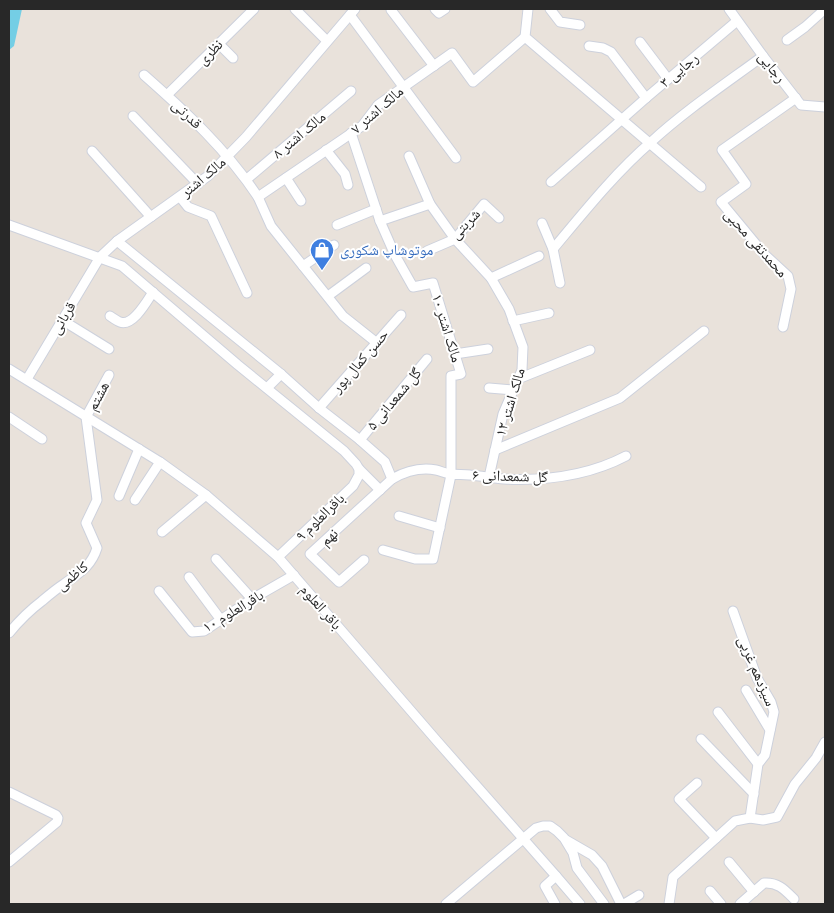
<svg xmlns="http://www.w3.org/2000/svg" width="834" height="913" font-family="'Exo 2','Noto Naskh Arabic',sans-serif">
	<style>
		.water { fill: #74cee5 }
		.lines { fill: none; stroke-linecap: round; stroke-linejoin: round }
		.street-casing { stroke: #cdd1dc; stroke-width: 11 }
		.street { stroke: #fff; stroke-width: 9 }
		.labels { text-anchor: middle; stroke-width: 4; stroke-linejoin: round; paint-order: stroke }
		.street-label { font-size: 15px; fill: #282828; stroke: #fff }
		.shop-label { font-size: 15px; fill: #366cbe; stroke: #fff; text-anchor: start }
	</style>
	<rect width="100%" height="100%" fill="#e9e2db"/>
	<path class="water" d="M 9,9 L 22,9 L 14,46 L 9,50 Z"/>
	<g class="lines">
		<g class="street-casing">
			<g id="street">
				<path d="M 295,9 L 327,41"/>
				<path d="M 435,9 L 439,13 L 445,9"/>
				<path d="M 528,9 L 525,37 L 701,187"/>
				<path d="M 550,9 L 560,22 L 580,25"/>
				<path d="M 729,9 L 763,56 L 801,105 L 825,107"/>
				<path d="M 391,10 L 434,66"/>
				<path d="M 350,15 L 456,158"/>
				<path d="M 787,40 L 805,27 L 825,9"/>
				<path d="M 640,42 L 668,79"/>
				<path d="M 219,44 L 233,58"/>
				<path d="M 589,46 L 603,48 L 611,52 L 646,98"/>
				<path d="M 144,75 C 186,112 227,150 258,197 L 362,126 L 378,105 L 452,53 L 473,82 L 525,37"/>
				<path d="M 167,95 L 254,9"/>
				<path d="M 133,116 L 198,184"/>
				<path d="M 351,133 L 380,221 L 395,255 L 413,287 L 433,283 L 461,374 L 451,376 L 451,475 L 433,559 L 415,559 L 383,550"/>
				<path d="M 326,150 L 345,174 L 348,185"/>
				<path d="M 92,151 L 151,217"/>
				<path d="M 409,156 L 430,204 L 455,239 L 491,278 L 509,309 L 523,347 L 522,370 L 503,414 L 489,477"/>
				<path d="M 286,178 L 301,201"/>
				<path d="M 247,179 L 351,91"/>
				<path d="M 551,182 L 646,98 L 737,21"/>
				<path d="M 180,197 L 188,207 L 211,216 L 247,293"/>
				<path d="M 258,197 L 271,226 L 343,316 L 377,343"/>
				<path d="M 380,221 L 430,204"/>
				<path d="M 542,223 L 553,249 L 560,283"/>
				<path d="M 9,225 L 122,266 L 238,365 L 344,451 L 356,464 L 359,469 L 359,475 L 353,486 L 278,557"/>
				<path d="M 337,225 L 376,209"/>
				<path d="M 117,241 L 281,374 L 319,408 L 360,440 L 385,462 L 392,479"/>
				<path d="M 553,249 C 584,212 615,173 651,142 C 686,110 725,84 763,56"/>
				<path d="M 427,251 L 455,239 L 484,204 L 499,218"/>
				<path d="M 303,266 L 334,245"/>
				<path d="M 491,278 L 539,256"/>
				<path d="M 328,296 L 366,268"/>
				<path d="M 110,316 C 113,318 117,321 120,322 C 133,327 147,301 153,292"/>
				<path d="M 62,320 L 109,349"/>
				<path d="M 513,321 L 549,313"/>
				<path d="M 783,327 L 791,289 L 788,276 L 764,254 L 721,202 L 746,184 L 722,150 L 796,98"/>
				<path d="M 455,354 L 488,349"/>
				<path d="M 9,369 L 160,462 L 206,495 L 278,557 L 437,741 L 556,876 L 580,904"/>
				<path d="M 27,379 L 100,257 L 117,241 L 208,176 L 246,137 L 355,9"/>
				<path d="M 518,379 L 590,350"/>
				<path d="M 267,388 L 281,374"/>
				<path d="M 489,388 L 513,390"/>
				<path d="M 319,408 L 401,315"/>
				<path d="M 9,417 L 42,439"/>
				<path d="M 360,440 L 427,359"/>
				<path d="M 495,450 L 620,398 L 704,331"/>
				<path d="M 359,469 L 380,490"/>
				<path d="M 119,496 L 139,449"/>
				<path d="M 135,500 L 160,462"/>
				<path d="M 399,516 L 440,528"/>
				<path d="M 162,532 L 206,495"/>
				<path d="M 216,559 L 252,599"/>
				<path d="M 364,560 L 339,582 L 310,554 L 392,479 C 406,471 420,467 436,470 C 441,471 446,474 451,474 C 457,475 464,474 470,475 C 481,476 493,478 504,479 C 547,481 588,476 626,456"/>
				<path d="M 189,577 L 221,620"/>
				<path d="M 159,591 L 192,632 L 204,631 L 252,599 L 294,575"/>
				<path d="M 733,611 L 757,678 L 771,702 L 774,712 L 765,755 L 758,764 L 750,818"/>
				<path d="M 9,633 C 19,621 30,610 42,601 C 49,595 56,589 64,584 C 79,573 91,567 97,548 L 86,523 L 97,500 L 86,417 L 109,375"/>
				<path d="M 746,690 L 770,730"/>
				<path d="M 718,712 L 758,764"/>
				<path d="M 701,739 L 754,794"/>
				<path d="M 697,783 L 679,799 L 716,838"/>
				<path d="M 9,792 L 56,815 L 58,818 L 57,822 L 9,862"/>
				<path d="M 566,840 L 592,855 L 602,866 L 621,904"/>
				<path d="M 729,862 L 754,892"/>
				<path d="M 710,891 L 721,904"/>
				<path d="M 446,904 L 536,828 L 543,826 L 550,826 L 557,831 L 564,838 L 573,853 L 577,868 L 604,904"/>
				<path d="M 555,904 L 545,886 L 556,876"/>
				<path d="M 624,904 L 639,895"/>
				<path d="M 669,904 L 673,877 L 735,821 L 750,818 L 763,820 L 777,817 L 795,784 L 816,758 L 825,742"/>
				<path d="M 740,904 L 764,883 C 778,882 785,890 794,899"/>
			</g>
		</g>
		<use href="#street" class="street"/>
	</g>
	<defs>
		<g id="shop-pin" transform="scale(1.25)"><path d="M0 17L-7.5 6A9.5 9.5 0 1 1 7.5 6Z" fill="#3f7fe0" stroke="#fff"/><path d="M-5-2.5h2.3a2.7 3.5 0 0 1 5.4 0H5L5.5 6h-11ZM-1.5-2.5h3a1.5 2.3 0 0 0-3 0Z" fill="#fff"/></g>
	</defs>
	<g fill-rule="evenodd">
		<use href="#shop-pin" x="322" y="250"/>
	</g>
	<g class="labels">
		<g class="street-label">
			<text transform="translate(210 52) rotate(-45)" y="5">نظری</text>
			<text transform="translate(772 67) rotate(52)" y="5">رجایی</text>
			<text transform="translate(679 70) rotate(-40)" y="5">رجایی ۳</text>
			<text transform="translate(377 110) rotate(-41)" y="5">مالک اشتر ۷</text>
			<text transform="translate(187 114) rotate(44)" y="5">قدرتی</text>
			<text transform="translate(299 135) rotate(-40)" y="5">مالک اشتر ۸</text>
			<text transform="translate(203 177) rotate(-40)" y="5">مالک اشتر</text>
			<text transform="translate(465 224) rotate(-46)" y="5">شربتی</text>
			<text transform="translate(756 243) rotate(48)" y="5">محمدتقی محبی</text>
			<text transform="translate(63 318) rotate(-59)" y="5">قربانی</text>
			<text transform="translate(447 328) rotate(73)" y="5">مالک اشتر ۱۰</text>
			<text transform="translate(360 361) rotate(-49)" y="5">حسن کمال پور</text>
			<text transform="translate(98 396) rotate(-62)" y="5">هشتم</text>
			<text transform="translate(394 399) rotate(-50)" y="5">گل شمعدانی ۵</text>
			<text transform="translate(510 402) rotate(-73)" y="5">مالک اشتر ۱۲</text>
			<text transform="translate(510 476) rotate(2)" y="5">گل شمعدانی ۶</text>
			<text transform="translate(320 517) rotate(-44)" y="5">باقرالعلوم ۹</text>
			<text transform="translate(329 537) rotate(-42)" y="5">نهم</text>
			<text transform="translate(72 576) rotate(-39)" y="5">کاظمی</text>
			<text transform="translate(321 607) rotate(49)" y="5">باقر العلوم</text>
			<text transform="translate(233 611) rotate(-31)" y="5">باقرالعلوم ۱۰</text>
			<text transform="translate(757 671) rotate(67)" y="5">سیزدهم غربی</text>
		</g>
		<g class="shop-label">
			<text x="340" y="255">موتوشاپ شکوری</text>
		</g>
	</g>
	<rect width="834" height="913" fill="none" stroke="#282828" stroke-width="20"/>
</svg>
